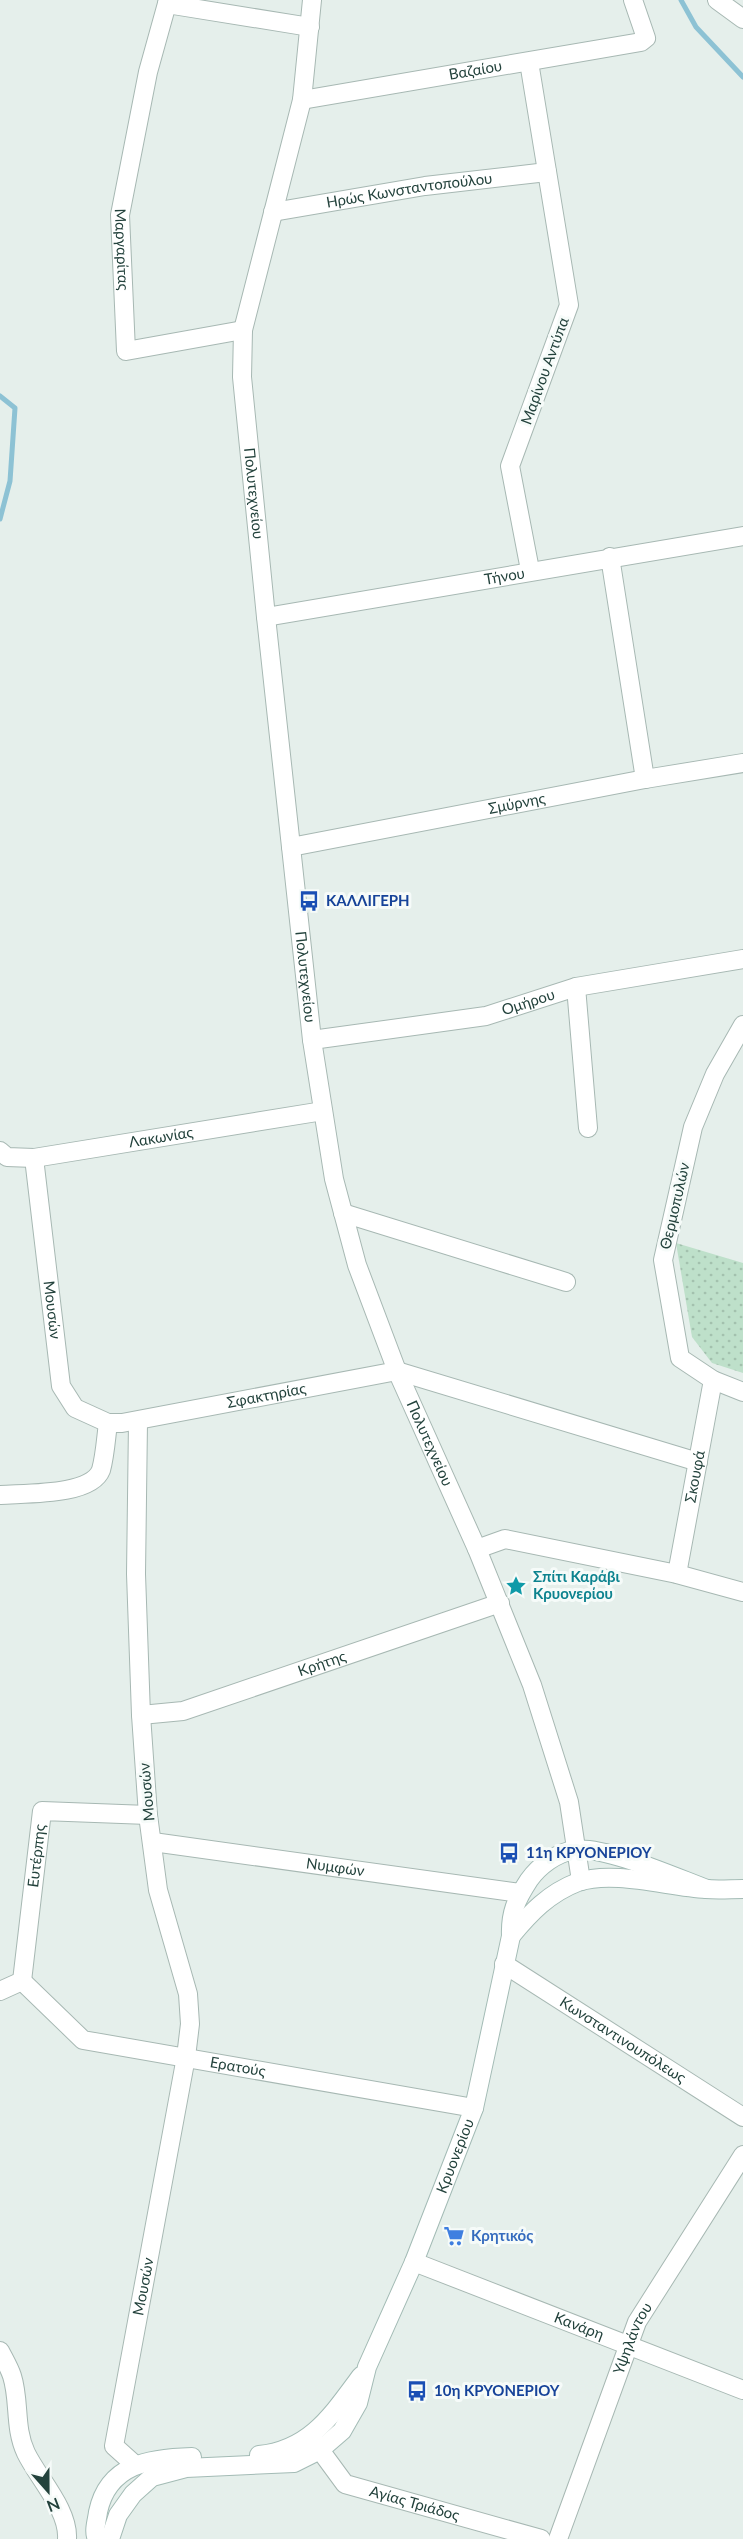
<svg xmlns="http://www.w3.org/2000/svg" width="743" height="2539" font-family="Lato,sans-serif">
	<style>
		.grass { fill: url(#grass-dots) }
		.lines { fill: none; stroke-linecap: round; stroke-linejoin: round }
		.stream { stroke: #8dc2d4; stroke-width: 5 }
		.minor-casing { stroke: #a7b8b3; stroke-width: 20 }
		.tertiary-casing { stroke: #a7b8b3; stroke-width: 20 }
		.secondary-casing { stroke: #a3bbb5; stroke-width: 20 }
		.minor { stroke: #fff; stroke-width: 18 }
		.tertiary { stroke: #fff; stroke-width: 18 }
		.secondary { stroke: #fff; stroke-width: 18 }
		.labels { text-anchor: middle; stroke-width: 6; stroke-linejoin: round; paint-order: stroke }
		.street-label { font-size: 15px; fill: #23423c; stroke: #f6fbf9 }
		.transit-label { font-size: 15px; font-weight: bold; fill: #164399; stroke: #f6fbf9; text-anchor: start }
		.culture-label { font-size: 15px; font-weight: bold; fill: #0d838f; stroke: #f6fbf9; text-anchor: start }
		.shop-label { font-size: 15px; font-weight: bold; fill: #366cbe; stroke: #f6fbf9; text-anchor: start }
	</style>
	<defs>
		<pattern id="grass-dots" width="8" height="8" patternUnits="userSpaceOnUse" patternTransform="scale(1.5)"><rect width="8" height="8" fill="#bee0ca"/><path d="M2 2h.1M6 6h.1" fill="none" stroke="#a3c1ae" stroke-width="1.8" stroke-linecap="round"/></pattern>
	</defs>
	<rect width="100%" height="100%" fill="#e5efeb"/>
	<path class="grass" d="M 676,1243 L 743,1263 L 743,1373 L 712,1363 L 692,1337 Z"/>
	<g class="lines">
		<g class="stream">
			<path d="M 681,0 L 696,27 L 743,77"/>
			<path d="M 0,396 L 15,408 L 10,481 L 0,519"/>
		</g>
		<g class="minor-casing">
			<g id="minor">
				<path id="s1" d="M 168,0 L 148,72 L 120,215 L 126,351 L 243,330"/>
				<path d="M 717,0 L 743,19"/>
				<path d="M 167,4 L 310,27"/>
				<path d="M 529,62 L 569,305 L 510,466 L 530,570"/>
				<path id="s2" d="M 302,100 L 641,42 L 646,38 L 633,0"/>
				<path id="s3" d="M 273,212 L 425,186 L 547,172"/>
				<path d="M 610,557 L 645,779"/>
				<path id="s4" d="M 266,617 L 743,536"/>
				<path id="s5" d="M 291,847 L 645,779 L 743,763"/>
				<path d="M 576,987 L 588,1128"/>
				<path d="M 743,1025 L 715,1074 L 693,1127 L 663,1260 L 680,1358 L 713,1380 L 743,1392"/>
				<path id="s6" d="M 312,1040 L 486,1016 L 576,987 L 743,959"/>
				<path id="s7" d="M 0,1151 L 7,1157 L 34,1158 L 323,1111"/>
				<path id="s8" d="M 34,1158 L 61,1386 L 75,1408 L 108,1423 L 122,1423 L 397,1371 L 698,1462"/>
				<path d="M 343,1213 L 566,1282"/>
				<path d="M 0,1495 C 25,1493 91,1496 101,1470 C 105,1456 106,1438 108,1423"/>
				<path d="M 477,1549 L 505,1539 L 677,1574 L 743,1592"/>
				<path id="s9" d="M 677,1574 L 713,1380"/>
				<path id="s10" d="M 141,1715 L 183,1711 L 500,1603"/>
				<path id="s11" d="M 153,1842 L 520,1893"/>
				<path id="s12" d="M 504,1964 L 743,2117"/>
				<path id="s13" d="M 22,1981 L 83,2040 L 474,2108"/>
				<path id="s14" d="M 22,1981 L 42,1811 L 148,1815"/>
				<path d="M 0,1991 L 22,1981"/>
				<path id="s15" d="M 414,2262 L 743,2390"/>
				<path d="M 0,2351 C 4,2359 9,2367 12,2376 C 20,2401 14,2428 26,2453 C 38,2478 69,2510 67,2539"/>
				<path id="s16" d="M 312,2439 L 345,2484 L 541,2539"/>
				<path id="s17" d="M 134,2464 L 114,2446 L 186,2057 L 190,2024 L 188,1994 L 158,1890 L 148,1815 L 141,1715 L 136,1574 L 138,1422"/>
				<path id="s18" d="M 558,2539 L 637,2322 L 743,2155"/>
			</g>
		</g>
		<g class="tertiary-casing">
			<g id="tertiary">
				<path id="s19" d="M 312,0 L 302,100 L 243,330 L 242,377 L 266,617 L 312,1040 L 334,1179 L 357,1265 L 397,1371 L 477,1549 L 532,1685 L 569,1802 L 581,1881"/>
			</g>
		</g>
		<g class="secondary-casing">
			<g id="secondary">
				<path d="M 511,1936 C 530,1913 549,1893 578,1882 C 614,1870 668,1887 706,1889 C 718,1890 731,1889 743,1889"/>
				<path d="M 259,2455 C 310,2450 332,2415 361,2376"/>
				<path d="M 97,2539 C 93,2531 97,2521 98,2512 C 108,2464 150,2458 192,2457"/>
				<path id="s20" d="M 110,2539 L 118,2515 L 133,2494 L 152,2477 L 186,2468 L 294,2463 L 320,2450 L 342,2431 L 358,2403 L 367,2367 L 414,2262 L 474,2108 L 511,1936 C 510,1913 516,1900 529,1880 C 539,1866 556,1853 574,1850 C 603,1845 677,1878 707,1889"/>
			</g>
		</g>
		<use href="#minor" class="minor"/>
		<use href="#tertiary" class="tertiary"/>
		<use href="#secondary" class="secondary"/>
	</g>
	<defs>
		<g id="bus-bare" transform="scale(1.62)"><path d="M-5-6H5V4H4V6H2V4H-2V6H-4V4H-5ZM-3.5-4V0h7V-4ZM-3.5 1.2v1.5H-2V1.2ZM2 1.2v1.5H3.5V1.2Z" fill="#1a4fb4" stroke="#f6fbf9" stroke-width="2.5" paint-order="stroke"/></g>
		<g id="sight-bare" transform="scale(1.62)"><path d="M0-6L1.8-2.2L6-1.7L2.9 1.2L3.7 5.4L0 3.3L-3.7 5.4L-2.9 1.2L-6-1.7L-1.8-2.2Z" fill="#0f9aa8" stroke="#f6fbf9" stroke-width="2.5" paint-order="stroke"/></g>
		<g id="supermarket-bare" transform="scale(1.62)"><path d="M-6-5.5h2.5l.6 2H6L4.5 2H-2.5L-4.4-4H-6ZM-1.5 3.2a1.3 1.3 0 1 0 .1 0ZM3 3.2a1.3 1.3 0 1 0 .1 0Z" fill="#3f7fe0" stroke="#f6fbf9" stroke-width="2.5" paint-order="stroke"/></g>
	</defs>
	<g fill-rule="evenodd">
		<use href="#bus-bare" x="309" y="901"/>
		<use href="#sight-bare" x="516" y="1586"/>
		<use href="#bus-bare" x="509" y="1853"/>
		<use href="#supermarket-bare" x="454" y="2236"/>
		<use href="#bus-bare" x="417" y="2391"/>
	</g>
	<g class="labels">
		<g class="street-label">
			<text dy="5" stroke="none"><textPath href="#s2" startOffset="176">Βαζαίου</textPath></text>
			<text dy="5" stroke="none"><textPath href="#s3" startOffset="138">Ηρώς Κωνσταντοπούλου</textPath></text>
			<text dy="5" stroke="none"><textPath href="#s1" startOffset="255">Μαργαρίτας</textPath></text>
			<text transform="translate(545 371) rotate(-70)" y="5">Μαρίνου Αντύπα</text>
			<text dy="5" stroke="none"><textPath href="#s19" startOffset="502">Πολυτεχνείου</textPath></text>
			<text dy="5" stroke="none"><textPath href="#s4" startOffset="242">Τήνου</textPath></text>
			<text dy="5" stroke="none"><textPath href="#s5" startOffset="230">Σμύρνης</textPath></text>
			<text dy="5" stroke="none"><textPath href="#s19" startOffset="988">Πολυτεχνείου</textPath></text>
			<text dy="5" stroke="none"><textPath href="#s6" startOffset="220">Ομήρου</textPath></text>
			<text dy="5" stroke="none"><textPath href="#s7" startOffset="165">Λακωνίας</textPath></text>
			<text transform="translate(675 1206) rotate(-77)" y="5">Θερμοπυλών</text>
			<text dy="5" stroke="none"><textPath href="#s8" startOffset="153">Μουσών</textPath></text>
			<text dy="5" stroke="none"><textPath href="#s8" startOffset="453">Σφακτηρίας</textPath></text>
			<text dy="5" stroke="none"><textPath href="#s19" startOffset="1474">Πολυτεχνείου</textPath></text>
			<text dy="5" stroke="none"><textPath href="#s9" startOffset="99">Σκουφά</textPath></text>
			<text dy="5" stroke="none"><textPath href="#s10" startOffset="189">Κρήτης</textPath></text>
			<text transform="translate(147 1792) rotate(-95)" y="5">Μουσών</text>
			<text dy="5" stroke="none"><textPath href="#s14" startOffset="126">Ευτέρπης</textPath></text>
			<text dy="5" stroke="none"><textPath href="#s11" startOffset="184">Νυμφών</textPath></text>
			<text dy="5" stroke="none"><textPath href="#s12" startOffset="141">Κωνσταντινουπόλεως</textPath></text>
			<text dy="5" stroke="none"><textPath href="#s13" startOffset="242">Ερατούς</textPath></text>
			<text dy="5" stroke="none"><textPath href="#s20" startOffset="576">Κρυονερίου</textPath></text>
			<text dy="5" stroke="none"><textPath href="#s17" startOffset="189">Μουσών</textPath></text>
			<text dy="5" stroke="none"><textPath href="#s15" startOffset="177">Κανάρη</textPath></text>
			<text dy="5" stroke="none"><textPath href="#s18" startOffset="214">Υψηλάντου</textPath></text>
			<text dy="5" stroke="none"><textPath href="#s16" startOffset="128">Αγίας Τριάδος</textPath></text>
		</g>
		<g class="transit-label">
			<text x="326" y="906">ΚΑΛΛΙΓΕΡΗ</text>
			<text x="526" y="1858">11η ΚΡΥΟΝΕΡΙΟΥ</text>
			<text x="434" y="2396">10η ΚΡΥΟΝΕΡΙΟΥ</text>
		</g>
		<g class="culture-label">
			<text x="533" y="1582">Σπίτι Καράβι<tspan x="533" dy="17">Κρυονερίου</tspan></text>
		</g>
		<g class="shop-label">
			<text x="471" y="2241">Κρητικός</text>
		</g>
	</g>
	<g transform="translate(48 2491) rotate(159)" stroke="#f6fbf9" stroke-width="4.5" paint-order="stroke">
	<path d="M0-4.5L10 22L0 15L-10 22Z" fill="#23423c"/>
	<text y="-9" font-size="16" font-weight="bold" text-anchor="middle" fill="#23423c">N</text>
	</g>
</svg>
